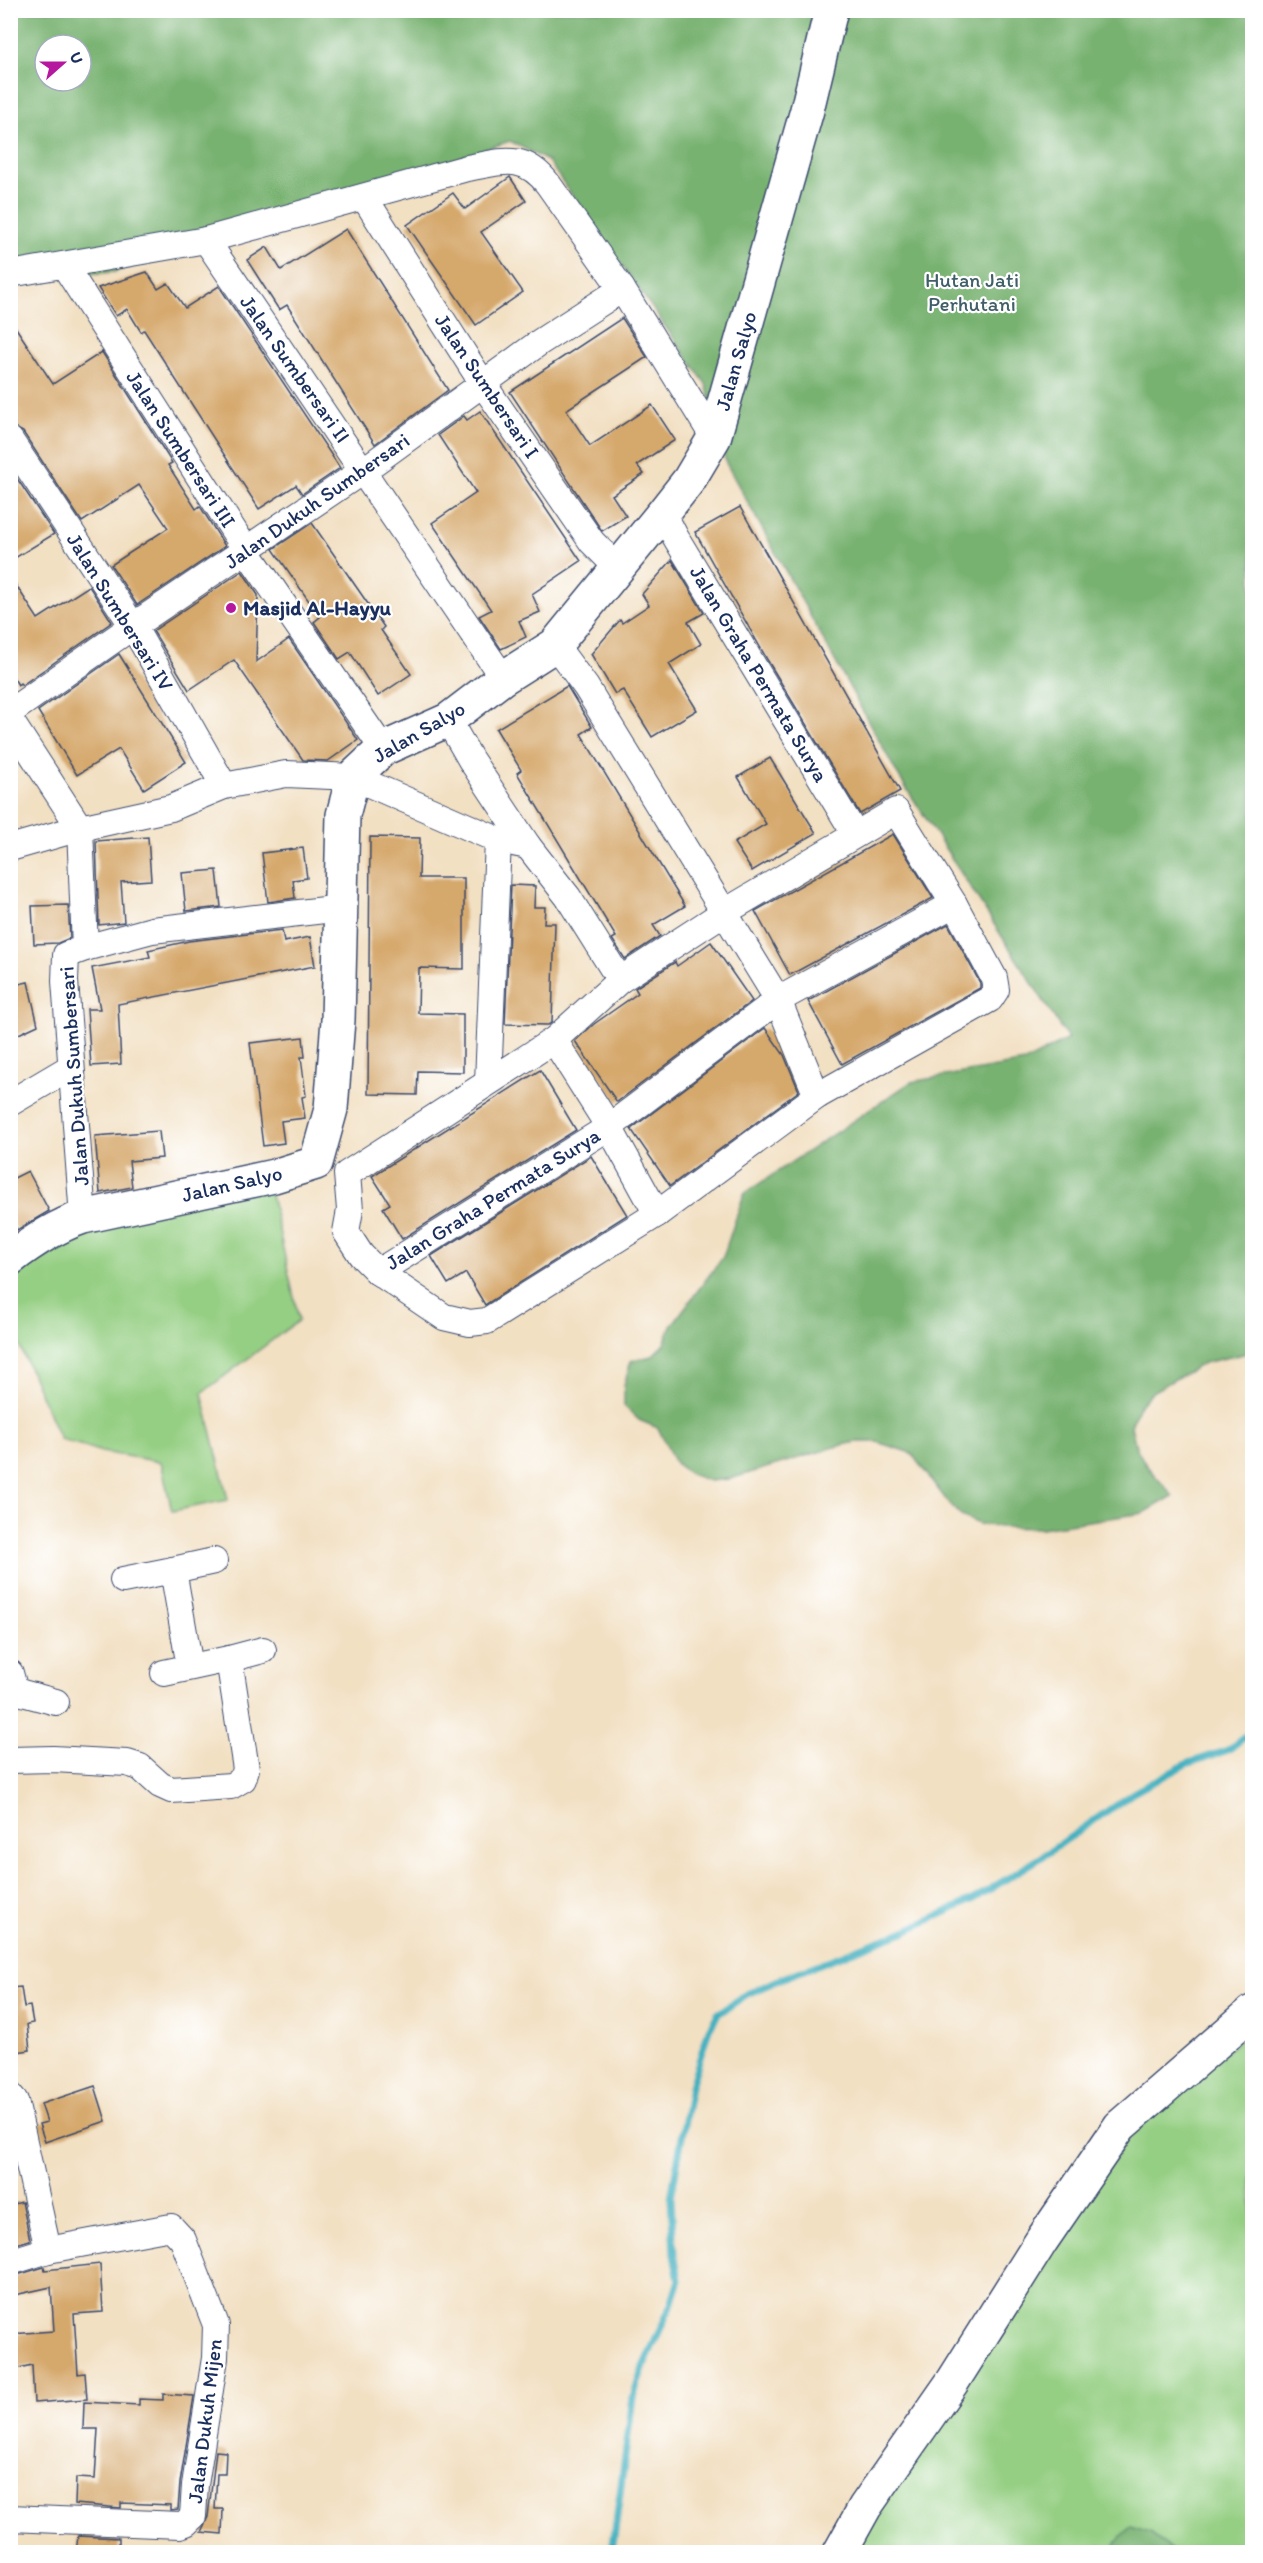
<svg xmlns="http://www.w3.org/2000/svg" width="1263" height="2563" font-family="Itim,sans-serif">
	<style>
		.green { fill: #95cf83; stroke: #587f70; stroke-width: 1.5 }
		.forest { fill: #78b271; stroke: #4a7068; stroke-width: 1.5; fill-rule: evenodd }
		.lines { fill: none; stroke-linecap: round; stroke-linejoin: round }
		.stream { stroke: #43b0c0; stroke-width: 7 }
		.building { fill: #d5a86c }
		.street-casing { stroke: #3b4a6d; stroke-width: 28 }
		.secondary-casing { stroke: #3b4a6d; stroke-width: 36 }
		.street { stroke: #fff; stroke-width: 26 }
		.secondary { stroke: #fff; stroke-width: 33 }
		.poi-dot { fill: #b5179e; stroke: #fff; stroke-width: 2 }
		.labels { text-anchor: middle; stroke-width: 4.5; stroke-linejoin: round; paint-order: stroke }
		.park-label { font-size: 21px; fill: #405f69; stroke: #fff }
		.street-label { font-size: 21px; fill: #1b2f5e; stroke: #fff }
		.poi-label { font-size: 21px; font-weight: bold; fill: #1b2f5e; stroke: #fff; text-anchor: start }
	</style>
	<rect width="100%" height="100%" fill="#fff"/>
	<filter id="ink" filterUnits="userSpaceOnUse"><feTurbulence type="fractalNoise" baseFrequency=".0167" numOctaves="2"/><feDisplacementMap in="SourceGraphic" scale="12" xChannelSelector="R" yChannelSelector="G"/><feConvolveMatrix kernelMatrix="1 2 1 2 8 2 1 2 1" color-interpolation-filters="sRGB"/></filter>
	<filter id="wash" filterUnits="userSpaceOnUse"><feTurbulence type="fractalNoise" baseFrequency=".008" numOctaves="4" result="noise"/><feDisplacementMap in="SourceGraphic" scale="24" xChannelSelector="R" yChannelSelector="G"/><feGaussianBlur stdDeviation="1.35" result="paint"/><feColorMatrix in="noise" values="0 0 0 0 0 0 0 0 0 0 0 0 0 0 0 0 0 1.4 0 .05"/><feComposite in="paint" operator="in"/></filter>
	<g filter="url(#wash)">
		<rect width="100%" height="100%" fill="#f2e0c3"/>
		<g class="green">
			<path d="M 269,1186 L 299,1320 L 202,1393 L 228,1500 L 172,1511 L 161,1462 L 102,1452 L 60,1439 L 11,1326 L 10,1279 L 97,1224 Z"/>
			<path d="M 1252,2029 L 1252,2552 L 1172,2552 L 1160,2541 L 1117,2542 L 1111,2552 L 855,2552 L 876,2514 L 1130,2135 Z"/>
		</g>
		<g class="forest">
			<path d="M 11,11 L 1252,11 L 1252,1352 L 1204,1363 L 1152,1392 L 1139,1406 L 1131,1426 L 1136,1447 L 1146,1465 L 1173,1496 L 1144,1513 L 1041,1528 L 1000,1527 L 979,1524 L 961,1516 L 947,1501 L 911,1453 L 877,1442 L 856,1442 L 835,1447 L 730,1479 L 709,1481 L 690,1474 L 675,1463 L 658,1428 L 639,1420 L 624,1406 L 624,1385 L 631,1361 L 652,1356 L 664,1344 L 671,1326 L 723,1257 L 744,1194 L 911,1082 L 1025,1062 L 1068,1039 L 898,775 L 726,463 L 706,384 L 548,161 L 510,141 L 114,272 L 11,279 ZM 45,45 L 81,45 L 81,81 L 45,81 Z"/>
			<path d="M 1131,2526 L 1152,2533 L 1172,2552 L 1111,2552 L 1117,2542 Z"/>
		</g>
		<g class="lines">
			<path class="stream" d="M 612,2552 L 633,2398 L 643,2367 L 670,2308 L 679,2280 L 674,2254 L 671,2198 L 691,2086 L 709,2029 L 718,2014 L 747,1994 L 783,1978 L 903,1932 L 974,1899 L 1042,1857 L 1133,1793 L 1186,1764 L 1228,1750 L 1252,1731"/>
		</g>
		<g id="blocks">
			<g class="building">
				<path d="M 510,177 L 526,201 L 481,232 L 523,292 L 476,325 L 407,225 L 453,193 L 465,209 Z"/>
				<path d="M 346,229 L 448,390 L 375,444 L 287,305 L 279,310 L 247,260 L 267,247 L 281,270 Z"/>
				<path d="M 147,272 L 158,289 L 168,283 L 185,308 L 219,286 L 340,468 L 302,494 L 296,485 L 259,509 L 144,330 L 141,332 L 127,309 L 116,316 L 98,288 Z"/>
				<path d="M 622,318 L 647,357 L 566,410 L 590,446 L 652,405 L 675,440 L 637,465 L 644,474 L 612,495 L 626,516 L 602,531 L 510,392 Z"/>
				<path d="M 10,319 L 53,384 L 102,352 L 172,463 L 168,465 L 196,509 L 200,506 L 225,546 L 137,605 L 111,565 L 168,528 L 139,485 L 82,522 L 23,432 L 10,425 Z"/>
				<path d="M 480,411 L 581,561 L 532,594 L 540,612 L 519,621 L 526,637 L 501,649 L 479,616 L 491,610 L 432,523 L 476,493 L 438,435 L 464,416 L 467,420 Z"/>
				<path d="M 10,468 L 54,534 L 10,561 Z"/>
				<path d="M 740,507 L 900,791 L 860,814 L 768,661 L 695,532 Z"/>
				<path d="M 312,523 L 384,627 L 381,630 L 411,674 L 378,696 L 350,652 L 339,659 L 314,622 L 320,617 L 273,549 Z"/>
				<path d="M 672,560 L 704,613 L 688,622 L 701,644 L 669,664 L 697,710 L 652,737 L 623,690 L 615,694 L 591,654 L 620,620 L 622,623 L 649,605 L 642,594 Z"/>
				<path d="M 242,571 L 258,595 L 256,662 L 289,639 L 358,740 L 328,761 L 303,760 L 234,660 L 189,690 L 153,631 Z"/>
				<path d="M 10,576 L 38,619 L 89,586 L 112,622 L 22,685 L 20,683 L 18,685 L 10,672 Z"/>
				<path d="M 119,654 L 186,762 L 144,789 L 119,749 L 77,775 L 38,711 Z"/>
				<path d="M 567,686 L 592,727 L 581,734 L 685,906 L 653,925 L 660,936 L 625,959 L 612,939 L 616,937 L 517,773 L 521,770 L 496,729 Z"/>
				<path d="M 770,758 L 816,833 L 752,871 L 734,843 L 766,824 L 738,777 Z"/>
				<path d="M 893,834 L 933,898 L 790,975 L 755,911 Z"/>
				<path d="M 148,837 L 151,880 L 121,882 L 124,922 L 99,925 L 96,841 Z"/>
				<path d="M 370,837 L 420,838 L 419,878 L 464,878 L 464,969 L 419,968 L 418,1013 L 463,1014 L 463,1072 L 418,1071 L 417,1095 L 368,1094 Z"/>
				<path d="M 303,848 L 307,878 L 293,880 L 295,898 L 268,902 L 262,853 Z"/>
				<path d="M 217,870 L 221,907 L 186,911 L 182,873 Z"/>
				<path d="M 511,885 L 535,886 L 534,907 L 545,907 L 544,923 L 555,923 L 552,1022 L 548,1025 L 505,1024 Z"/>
				<path d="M 68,905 L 70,938 L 58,943 L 34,944 L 32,906 Z"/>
				<path d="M 948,924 L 980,983 L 980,988 L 842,1064 L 808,1001 Z"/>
				<path d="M 282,930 L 284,942 L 310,937 L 315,966 L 118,1004 L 121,1064 L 91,1066 L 87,1009 L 100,1009 L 92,968 L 150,957 L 148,950 L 189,941 Z"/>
				<path d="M 711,942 L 752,1001 L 617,1102 L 575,1041 L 594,1024 L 638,993 L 635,988 L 675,962 L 677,966 Z"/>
				<path d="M 28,982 L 38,1025 L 10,1038 L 10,986 Z"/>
				<path d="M 765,1028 L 784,1055 L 799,1091 L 670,1186 L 631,1129 Z"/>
				<path d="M 303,1037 L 305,1057 L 301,1057 L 306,1096 L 302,1097 L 305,1118 L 281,1121 L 284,1143 L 263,1146 L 250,1043 Z"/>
				<path d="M 540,1070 L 576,1130 L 402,1239 L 383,1208 L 390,1204 L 372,1176 Z"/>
				<path d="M 159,1131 L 162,1158 L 129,1161 L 132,1187 L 100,1193 L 95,1136 Z"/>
				<path d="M 591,1156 L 627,1215 L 485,1305 L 466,1273 L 448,1284 L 431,1256 Z"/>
				<path d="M 28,1171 L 49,1211 L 17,1230 L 10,1218 L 10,1180 Z"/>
				<path d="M 21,1987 L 24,2007 L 30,2006 L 33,2023 L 27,2024 L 30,2050 L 10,2053 L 10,1988 Z"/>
				<path d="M 95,2086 L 106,2121 L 45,2142 L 39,2124 L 47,2122 L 41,2104 Z"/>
				<path d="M 22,2202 L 30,2240 L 16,2244 L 10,2219 L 10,2205 Z"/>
				<path d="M 100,2264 L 103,2312 L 74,2314 L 78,2374 L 85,2373 L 87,2399 L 34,2403 L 32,2365 L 10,2370 L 10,2334 L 54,2331 L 51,2287 L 10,2296 L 10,2277 L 44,2267 L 45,2270 Z"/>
				<path d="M 163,2394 L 194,2396 L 180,2483 L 178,2509 L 171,2510 L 171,2505 L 121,2503 L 121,2508 L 75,2504 L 76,2478 L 95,2479 L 98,2429 L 83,2429 L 84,2402 L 139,2405 L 139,2399 L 163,2400 Z"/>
				<path d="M 216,2451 L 226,2452 L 225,2474 L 217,2474 L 215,2509 L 223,2509 L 222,2534 L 201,2532 L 208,2517 Z"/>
				<path d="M 78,2536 L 119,2538 L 119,2553 L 76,2553 Z"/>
			</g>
		</g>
	</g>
	<g filter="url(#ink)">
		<use href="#blocks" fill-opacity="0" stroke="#3b4a6d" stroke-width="1.5"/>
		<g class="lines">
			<g class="street-casing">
				<g id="street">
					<path d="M 364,197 L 483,384 L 592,542 L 619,569"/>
					<path d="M 206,240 L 503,678"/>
					<path d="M 64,265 L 246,550 L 383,749"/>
					<path d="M 10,274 L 206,240 L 467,168 C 502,162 523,152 548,184 L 622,289 L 714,438"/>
					<path d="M 10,440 L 133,626 L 224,786"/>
					<path d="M 663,513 L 676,538 L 855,834"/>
					<path d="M 555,645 L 586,687 L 778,1000 L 817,1096"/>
					<path d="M 10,712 L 133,626 L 364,470 L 540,342 L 622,289"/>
					<path d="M 10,720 L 80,828 L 85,948 L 66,955 L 65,981 L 83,1217"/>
					<path d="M 448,720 L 471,760 L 528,846 L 568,897 L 620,980"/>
					<path d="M 896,811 L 954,904 L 994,978 L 996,990 L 990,999 L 817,1096 L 657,1214 L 487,1321 L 470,1323 L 444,1317 L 378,1272 L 361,1255 L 346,1232 L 350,1210 L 347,1174 L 554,1040 L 620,980 L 723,913 Z"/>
					<path d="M 10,848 L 80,828 L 171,808 L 224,786 L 286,774 L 353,777 L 498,840 L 528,846"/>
					<path d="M 85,948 L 152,930 L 342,908"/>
					<path d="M 554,1040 L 609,1127 L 657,1214"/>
					<path d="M 488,1082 L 498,840"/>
					<path d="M 10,1103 L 71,1067"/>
					<path d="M 378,1272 L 609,1127 L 778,1000 L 954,904"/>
					<path d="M 173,1570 L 214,1561"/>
					<path d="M 123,1580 L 173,1570 L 190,1667"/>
					<path d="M 229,1659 L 263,1650"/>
					<path d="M 10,1673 L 15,1691 L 56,1702"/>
					<path d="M 10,1760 L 53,1759 L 127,1763 L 140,1767 L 160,1785 L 171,1790 L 231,1786 L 243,1779 L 246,1769 L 229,1659 L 164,1673"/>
					<path d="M 10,2095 L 15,2101 L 48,2250"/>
					<path d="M 10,2262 L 48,2250 L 171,2227 L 183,2240 L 216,2325 L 215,2358 L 195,2485 L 193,2516 L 186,2523 L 180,2525 L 10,2518"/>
				</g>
			</g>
			<g class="secondary-casing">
				<g id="secondary">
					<path d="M 10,1259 C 33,1241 57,1226 83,1217 L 274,1176 L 316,1163 L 331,1109 L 338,1020 L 343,815 L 353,777 L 383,749 L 448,720 L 503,678 L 555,645 L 663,513 L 689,480 L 714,438 L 807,110 L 831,10"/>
					<path d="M 840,2552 L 865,2507 L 953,2381 L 1042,2240 L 1120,2126 L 1252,2012"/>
				</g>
			</g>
			<use href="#street" class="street"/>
			<use href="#secondary" class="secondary"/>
		</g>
	</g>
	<circle class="poi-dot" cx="231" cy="608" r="6"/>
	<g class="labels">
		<g class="park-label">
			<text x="972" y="287">Hutan Jati<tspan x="972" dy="24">Perhutani</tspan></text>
		</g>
		<g class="street-label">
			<text transform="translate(736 361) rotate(-74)" y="7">Jalan Salyo</text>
			<text transform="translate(295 369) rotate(55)" y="7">Jalan Sumbersari II</text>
			<text transform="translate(487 386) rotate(56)" y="7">Jalan Sumbersari I</text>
			<text transform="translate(181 449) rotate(57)" y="7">Jalan Sumbersari III</text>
			<text transform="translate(317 501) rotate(-35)" y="7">Jalan Dukuh Sumbersari</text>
			<text transform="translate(120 612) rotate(58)" y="7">Jalan Sumbersari IV</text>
			<text transform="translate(759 674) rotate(59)" y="7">Jalan Graha Permata Surya</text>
			<text transform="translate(419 732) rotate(-30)" y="7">Jalan Salyo</text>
			<text transform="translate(74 1076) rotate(-94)" y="7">Jalan Dukuh Sumbersari</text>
			<text transform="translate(232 1184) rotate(-13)" y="7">Jalan Salyo</text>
			<text transform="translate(493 1199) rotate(-32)" y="7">Jalan Graha Permata Surya</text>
			<text transform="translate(205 2421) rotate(-83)" y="7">Jalan Dukuh Mijen</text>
		</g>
		<g class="poi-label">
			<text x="243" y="615">Masjid Al-Hayyu</text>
		</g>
	</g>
	<rect width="1263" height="2563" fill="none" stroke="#fff" stroke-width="36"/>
	<g transform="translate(63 63) rotate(69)"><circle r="28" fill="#ffffff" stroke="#a4acbf" stroke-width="1.5"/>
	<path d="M0-4.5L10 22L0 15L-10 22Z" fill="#b5179e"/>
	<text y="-9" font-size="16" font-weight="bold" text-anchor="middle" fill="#1b2f5e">U</text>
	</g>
</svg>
